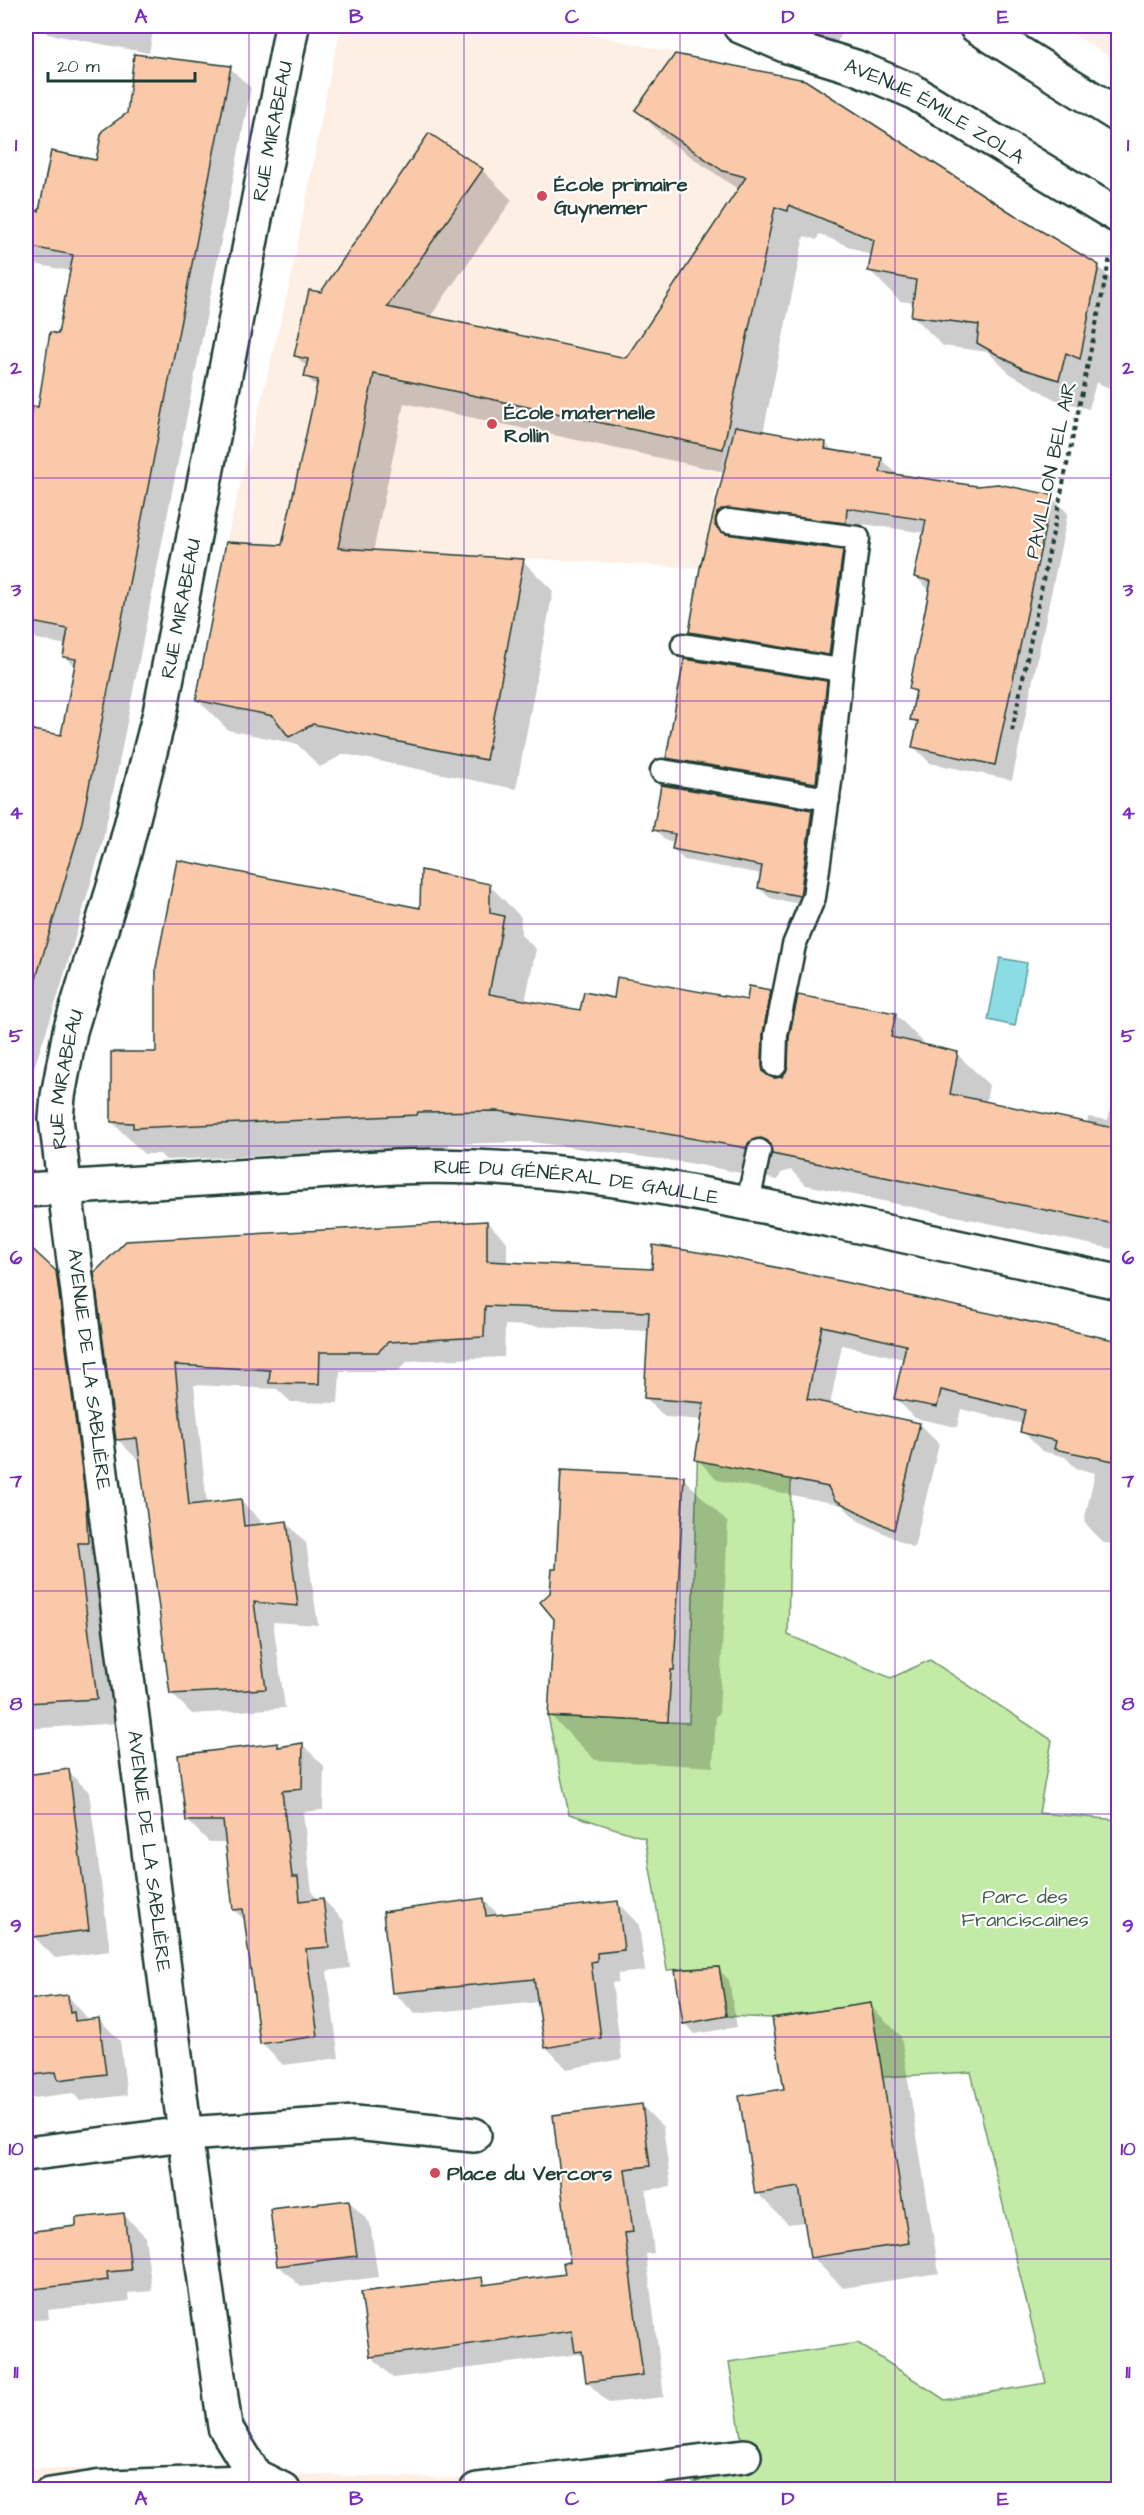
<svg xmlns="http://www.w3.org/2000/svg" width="1144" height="2515" font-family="'Architects Daughter',sans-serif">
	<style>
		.built { fill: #feefe5 }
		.green { fill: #c3eba7; stroke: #71946e; stroke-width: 1.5 }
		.water { fill: #8cdce6; stroke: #609c9f; stroke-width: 1.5 }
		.shadow { fill: #0003 }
		.building { fill: #fac9a9; stroke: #1f3d34; stroke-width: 1.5 }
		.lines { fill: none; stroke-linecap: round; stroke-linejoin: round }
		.lane-casing { stroke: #1f3d34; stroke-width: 27 }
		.street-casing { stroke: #1f3d34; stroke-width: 38 }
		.secondary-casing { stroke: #1f3d34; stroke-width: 38 }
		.path { stroke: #1f3d34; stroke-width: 4; stroke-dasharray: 4.5 4.5; stroke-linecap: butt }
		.lane { stroke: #fff; stroke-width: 22 }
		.street { stroke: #fff; stroke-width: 33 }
		.secondary { stroke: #fff; stroke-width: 33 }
		.grid { fill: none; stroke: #7b2cbf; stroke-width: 1.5; stroke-opacity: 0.55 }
		.poi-dot { fill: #d1495b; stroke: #fff; stroke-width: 2 }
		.labels { text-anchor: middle; stroke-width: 4.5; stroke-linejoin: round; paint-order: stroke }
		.street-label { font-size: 20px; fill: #1f3d34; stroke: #fff }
		.poi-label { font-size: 20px; font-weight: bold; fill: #1f3d34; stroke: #fff; text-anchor: start }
		.park-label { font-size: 20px; fill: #40604b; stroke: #fff }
		.neatline { fill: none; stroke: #7b2cbf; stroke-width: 2 }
		.grid-label { font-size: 20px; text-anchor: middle; font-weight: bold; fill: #7b2cbf }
	</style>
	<rect width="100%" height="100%" fill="#fff"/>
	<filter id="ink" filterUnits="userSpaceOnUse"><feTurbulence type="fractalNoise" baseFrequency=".0167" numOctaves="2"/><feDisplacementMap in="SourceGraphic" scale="12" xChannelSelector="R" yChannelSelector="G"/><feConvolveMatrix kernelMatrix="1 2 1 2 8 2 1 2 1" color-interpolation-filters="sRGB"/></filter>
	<g filter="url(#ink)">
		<g class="built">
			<path d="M 348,26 L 553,26 L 676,53 L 636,111 L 677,140 L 720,149 L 716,170 L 764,182 L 775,207 L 700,568 L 226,542 L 290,283 L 332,64 L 340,34 Z"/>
			<path d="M 1060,26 L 1118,26 L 1118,62 Z"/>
			<path d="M 26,2468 L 693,2484 L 694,2489 L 26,2490 Z"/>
		</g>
		<path class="green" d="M 698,1440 L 748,1445 L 791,1479 L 788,1635 L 891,1678 L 930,1660 L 1052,1740 L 1039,1813 L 1118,1820 L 1118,2489 L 694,2489 L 693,2484 L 744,2456 L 729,2362 L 858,2343 L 945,2400 L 1046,2383 L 971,2072 L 882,2077 L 870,2003 L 772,2018 L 727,2016 L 719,1967 L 667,1970 L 645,1838 L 569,1814 L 548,1716 L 689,1723 Z"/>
		<path class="water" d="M 1000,958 L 1027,963 L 1015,1026 L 988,1020 Z"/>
		<g class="shadow">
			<path d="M 39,26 L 154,26 L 149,53 L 48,34 Z"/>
			<path d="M 782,26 L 847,26 L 829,55 Z"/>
			<path d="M 1107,26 L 1118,26 L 1118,33 Z"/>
			<path d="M 230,68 L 251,88 L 118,768 L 102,844 L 59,993 L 26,1092 L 26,730 L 62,737 L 76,668 L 64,656 L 67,645 L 37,639 L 26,628 L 26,460 L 34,408 L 39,409 L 59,336 L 71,271 L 34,264 L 26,256 L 26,210 L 40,212 L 97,162 Z"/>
			<path d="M 637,110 L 1020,220 L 1098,266 L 1118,286 L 1118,343 L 1109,388 L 1096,382 L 1089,409 L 1054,399 L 1009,373 L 988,352 L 943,346 L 913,316 L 914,303 L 900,301 L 870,271 L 872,256 L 819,234 L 817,240 L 804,236 L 763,433 L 825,443 L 835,452 L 881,459 L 899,476 L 1051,497 L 1068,513 L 1012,780 L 930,763 L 914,747 L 918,726 L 912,719 L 917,695 L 910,688 L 930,591 L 916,577 L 925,533 L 863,524 L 862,538 L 739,525 L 730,536 L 842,551 L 859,568 L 846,670 L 707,648 L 690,632 L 725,472 L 404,403 L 373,552 L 523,561 L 553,591 L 516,789 L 344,754 L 320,767 L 297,744 L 228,730 L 198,700 L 283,547 L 318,388 L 306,376 L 308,368 L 296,356 L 322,294 L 482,170 L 512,200 L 430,317 L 627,360 L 739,190 L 667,140 Z"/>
			<path d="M 826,683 L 837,694 L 826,793 L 678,768 L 668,757 Z"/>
			<path d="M 812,811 L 823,822 L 810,906 L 770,898 L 759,888 L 762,874 L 684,860 L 673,849 L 675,842 L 665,840 L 655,829 Z"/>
			<path d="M 489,885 L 521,917 L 521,935 L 536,949 L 525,1002 L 581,1012 L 615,1000 L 748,1002 L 771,991 L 795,1016 L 895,1014 L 928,1047 L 957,1054 L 989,1085 L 986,1103 L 1087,1124 L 1088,1117 L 1108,1120 L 1114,1089 L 1118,1090 L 1118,1250 L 806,1185 L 791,1170 L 781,1173 L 778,1180 L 689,1163 L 531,1142 L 449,1144 L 449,1147 L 166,1160 L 160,1154 L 144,1154 L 112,1122 L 158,1054 L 421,910 Z"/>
			<path d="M 487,1222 L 507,1242 L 507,1264 L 1118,1342 L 1118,1550 L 1113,1544 L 1104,1543 L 1084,1522 L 1095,1473 L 1076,1468 L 1065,1457 L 1042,1451 L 1022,1431 L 1023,1424 L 961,1409 L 957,1427 L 915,1418 L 895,1398 L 904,1359 L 842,1345 L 830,1405 L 919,1424 L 939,1444 L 914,1548 L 857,1520 L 842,1505 L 717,1480 L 697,1459 L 702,1420 L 665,1417 L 645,1397 L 649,1331 L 505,1325 L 504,1357 L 408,1361 L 398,1371 L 340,1371 L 338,1403 L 291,1402 L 277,1389 L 194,1385 L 207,1504 L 240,1500 L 260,1520 L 261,1526 L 286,1522 L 306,1543 L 318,1625 L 273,1622 L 285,1708 L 192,1714 L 172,1694 L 142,1459 L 137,1459 L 117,1439 L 126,1243 Z"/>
			<path d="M 26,1250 L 31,1250 L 81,1298 L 121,1723 L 26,1729 Z"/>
			<path d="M 683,1478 L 728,1523 L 719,1715 L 716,1715 L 713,1767 L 595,1760 L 550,1715 L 558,1571 Z"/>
			<path d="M 277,1745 L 281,1748 L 303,1745 L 324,1766 L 323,1810 L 303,1812 L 312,1893 L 319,1900 L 323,1899 L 344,1921 L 350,1968 L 327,1971 L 339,2058 L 283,2065 L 261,2043 L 247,1922 L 234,1910 L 227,1842 L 209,1842 L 187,1820 Z"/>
			<path d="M 68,1771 L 89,1792 L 110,1951 L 55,1958 L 34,1937 L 32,1923 L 26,1916 L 26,1776 Z"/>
			<path d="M 484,1900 L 500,1916 L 618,1903 L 639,1925 L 645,1971 L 618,1974 L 618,1982 L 612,1983 L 622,2059 L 567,2069 L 546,2047 L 539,2002 L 415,2014 L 394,1993 Z"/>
			<path d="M 718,1969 L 729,1980 L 737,2027 L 695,2034 L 684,2023 Z"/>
			<path d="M 68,1996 L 89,2020 L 99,2019 L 120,2041 L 127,2095 L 80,2101 L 73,2093 L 26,2099 L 26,2001 Z"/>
			<path d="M 870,2005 L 901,2036 L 939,2273 L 843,2288 L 812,2257 L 806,2222 L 788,2224 L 757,2193 L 786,2090 Z"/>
			<path d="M 641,2105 L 663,2127 L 671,2187 L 646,2190 L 654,2253 L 646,2254 L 664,2397 L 609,2403 L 587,2382 L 585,2360 L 579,2354 L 393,2378 L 371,2356 L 481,2278 L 488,2285 L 567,2275 Z"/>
			<path d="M 349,2201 L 370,2223 L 378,2277 L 301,2287 L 279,2266 Z"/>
			<path d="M 123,2214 L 145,2236 L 152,2291 L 128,2293 L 129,2301 L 48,2310 L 49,2319 L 26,2321 L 26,2234 L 78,2227 Z"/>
		</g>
		<g class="building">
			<path d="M 134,54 L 231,66 L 82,822 L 36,979 L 26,977 L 26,729 L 61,735 L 76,659 L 63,657 L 68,629 L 26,621 L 26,451 L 33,406 L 38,407 L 50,332 L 58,334 L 73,255 L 26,246 L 26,208 L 39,211 L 51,151 L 96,160 L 102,131 L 127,113 Z"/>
			<path d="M 675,54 L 805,80 L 1021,219 L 1099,265 L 1080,359 L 1066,353 L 1059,380 L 1023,369 L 977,343 L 979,325 L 911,316 L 916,280 L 868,271 L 874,240 L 789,205 L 788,211 L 775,207 L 723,449 L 374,374 L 338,548 L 524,559 L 486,760 L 313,724 L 289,737 L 273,716 L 196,700 L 226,542 L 282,545 L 318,380 L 304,377 L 308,359 L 294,356 L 309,290 L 321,292 L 429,133 L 483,169 L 387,307 L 626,358 L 746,177 L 723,171 L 635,110 Z"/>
			<path d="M 735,426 L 826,442 L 825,449 L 882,458 L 880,472 L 977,486 L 998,484 L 1052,495 L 995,765 L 912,747 L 918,721 L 910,720 L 916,691 L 909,689 L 931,581 L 914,577 L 926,520 L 847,508 L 846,523 L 722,509 L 717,513 L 715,526 L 726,534 L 843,550 L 829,655 L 689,632 L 700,568 Z"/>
			<path d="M 684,659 L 827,681 L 816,783 L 666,758 Z"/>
			<path d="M 661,785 L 812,810 L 800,896 L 758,888 L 762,866 L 672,849 L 675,834 L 653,830 Z"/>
			<path d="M 177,860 L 420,908 L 421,870 L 490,884 L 490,913 L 504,916 L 489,994 L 580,1010 L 584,992 L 614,998 L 617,977 L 747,1000 L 749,986 L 771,990 L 763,1033 L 762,1065 L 763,1072 L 774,1078 L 782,1077 L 788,1066 L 789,1037 L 798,995 L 896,1013 L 891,1037 L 958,1052 L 950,1094 L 1119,1129 L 1119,1225 L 772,1154 L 768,1141 L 761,1138 L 749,1142 L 746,1148 L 656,1132 L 498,1111 L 418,1112 L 417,1115 L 133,1128 L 133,1123 L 111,1122 L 111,1052 L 156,1052 L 156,967 Z"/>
			<path d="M 487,1221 L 487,1261 L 652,1269 L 653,1245 L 723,1256 L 1119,1341 L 1119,1462 L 1054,1449 L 1056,1441 L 1020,1432 L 1025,1410 L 941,1390 L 937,1407 L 894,1399 L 906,1345 L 822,1326 L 807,1399 L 920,1423 L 894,1530 L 835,1500 L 828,1487 L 695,1460 L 704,1403 L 644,1398 L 649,1312 L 485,1306 L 484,1337 L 388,1342 L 378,1352 L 320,1352 L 319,1384 L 269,1383 L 270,1370 L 175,1365 L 189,1505 L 241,1499 L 244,1526 L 287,1521 L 298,1606 L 254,1602 L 266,1689 L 170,1694 L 137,1438 L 116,1440 L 94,1273 L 126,1241 Z"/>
			<path d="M 26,1243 L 56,1271 L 86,1502 L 88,1543 L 78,1543 L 97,1699 L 26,1703 Z"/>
			<path d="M 561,1470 L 684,1476 L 674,1670 L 671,1670 L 668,1722 L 548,1716 L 554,1619 L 540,1602 L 550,1593 L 552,1569 L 556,1569 Z"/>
			<path d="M 278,1743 L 278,1747 L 303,1743 L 302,1789 L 282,1791 L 292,1877 L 298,1877 L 300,1901 L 323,1898 L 329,1947 L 306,1949 L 318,2036 L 260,2044 L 243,1909 L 233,1910 L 223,1821 L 186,1821 L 178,1755 Z"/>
			<path d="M 69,1769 L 89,1930 L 33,1937 L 29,1912 L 26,1913 L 26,1775 Z"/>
			<path d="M 484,1898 L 486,1916 L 618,1901 L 624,1950 L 597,1953 L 597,1961 L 591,1962 L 601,2038 L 545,2048 L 534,1979 L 392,1993 L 383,1912 Z"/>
			<path d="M 719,1967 L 727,2016 L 683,2024 L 675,1970 Z"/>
			<path d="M 68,1995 L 70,2013 L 74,2012 L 75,2021 L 99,2018 L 106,2074 L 58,2080 L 56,2072 L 26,2076 L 26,2000 Z"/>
			<path d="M 871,2003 L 909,2243 L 810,2258 L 799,2187 L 755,2194 L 739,2096 L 784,2089 L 772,2018 Z"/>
			<path d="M 642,2104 L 650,2166 L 625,2169 L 633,2232 L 625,2233 L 643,2375 L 586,2382 L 582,2351 L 575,2352 L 572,2331 L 370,2357 L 361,2292 L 482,2277 L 483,2285 L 565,2274 L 563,2263 L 570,2262 L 553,2115 Z"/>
			<path d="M 349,2200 L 357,2256 L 277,2266 L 270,2209 Z"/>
			<path d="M 124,2213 L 131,2270 L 107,2272 L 108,2280 L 26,2290 L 26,2232 L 76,2226 L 76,2218 Z"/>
		</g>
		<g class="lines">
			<g class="lane-casing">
				<g id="lane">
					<path d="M 728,521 L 858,538 L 842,663 L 830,782 L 814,897 L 794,945 L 776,1035 L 775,1065"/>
					<path d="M 683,645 L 841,670"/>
					<path d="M 662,771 L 828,799"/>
					<path d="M 748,1202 L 759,1151"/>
					<path d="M 47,2490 L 98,2482 L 255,2476"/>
				</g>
			</g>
			<g class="street-casing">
				<g id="street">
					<path d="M 26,2154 L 185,2134 L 355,2123 L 474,2135"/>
					<path id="s1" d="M 283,2490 L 255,2476 L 225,2427 L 185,2134 L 56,1119 L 58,1096 L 70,1031 L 123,857 L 160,713 L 292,26"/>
					<path d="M 477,2490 L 744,2456"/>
				</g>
			</g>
			<g class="secondary-casing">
				<g id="secondary">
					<path id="s2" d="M 740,26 L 787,46 L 855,67 L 912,91 L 1118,216"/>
					<path d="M 976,26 L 1118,115"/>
					<path id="s3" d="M 26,1190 L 395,1167 C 544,1161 689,1190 835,1221 C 929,1241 1024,1261 1118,1282"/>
				</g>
			</g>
			<path class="path" d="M 1012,731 L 1110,257"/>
			<use href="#lane" class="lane"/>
			<use href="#street" class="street"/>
			<use href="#secondary" class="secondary"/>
		</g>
	</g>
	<path class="grid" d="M 249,26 L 249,2490M 464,26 L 464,2490M 680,26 L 680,2490M 895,26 L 895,2490M 26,256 L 1118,256M 26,478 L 1118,478M 26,701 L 1118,701M 26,924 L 1118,924M 26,1146 L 1118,1146M 26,1369 L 1118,1369M 26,1591 L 1118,1591M 26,1814 L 1118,1814M 26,2037 L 1118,2037M 26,2259 L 1118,2259"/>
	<g class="poi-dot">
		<circle cx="542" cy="196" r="6"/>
		<circle cx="492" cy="424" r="6"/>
		<circle cx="435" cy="2173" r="6"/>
	</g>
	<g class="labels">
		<g class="street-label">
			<text dy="7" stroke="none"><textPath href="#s2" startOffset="213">AVENUE ÉMILE ZOLA</textPath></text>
			<text dy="7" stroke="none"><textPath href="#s1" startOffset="2420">RUE MIRABEAU</textPath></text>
			<text transform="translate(1050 470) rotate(-78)" y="7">PAVILLON BEL AIR</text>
			<text dy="7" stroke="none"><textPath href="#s1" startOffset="1934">RUE MIRABEAU</textPath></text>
			<text dy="7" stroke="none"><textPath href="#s1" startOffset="1448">RUE MIRABEAU</textPath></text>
			<text dy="7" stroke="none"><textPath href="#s3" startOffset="552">RUE DU GÉNÉRAL DE GAULLE</textPath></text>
			<text transform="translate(90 1369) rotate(83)" y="7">AVENUE DE LA SABLIÈRE</text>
			<text transform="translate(150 1851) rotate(83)" y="7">AVENUE DE LA SABLIÈRE</text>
		</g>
		<g class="poi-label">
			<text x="554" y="191">École primaire<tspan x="554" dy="23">Guynemer</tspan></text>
			<text x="504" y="419">École maternelle<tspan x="504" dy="23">Rollin</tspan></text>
			<text x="447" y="2180">Place du Vercors</text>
		</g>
		<g class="park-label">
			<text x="1025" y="1903">Parc des<tspan x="1025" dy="23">Franciscaines</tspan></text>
		</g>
	</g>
	<rect width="1144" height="2515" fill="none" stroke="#fff" stroke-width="66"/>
	<path d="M48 72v9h147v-9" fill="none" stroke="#1f3d34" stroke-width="3"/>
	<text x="57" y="72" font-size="18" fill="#1f3d34" stroke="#ffffff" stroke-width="4.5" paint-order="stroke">20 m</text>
	<rect x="33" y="33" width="1078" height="2449" class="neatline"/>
	<g class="grid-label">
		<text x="141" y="23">A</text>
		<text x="356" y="23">B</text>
		<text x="572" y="23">C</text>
		<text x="788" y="23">D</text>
		<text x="1003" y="23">E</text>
		<text x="16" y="151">1</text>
		<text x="1128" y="151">1</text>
		<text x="16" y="374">2</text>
		<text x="1128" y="374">2</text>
		<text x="16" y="596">3</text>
		<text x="1128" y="596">3</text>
		<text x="16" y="819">4</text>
		<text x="1128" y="819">4</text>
		<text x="16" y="1042">5</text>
		<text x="1128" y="1042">5</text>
		<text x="16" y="1264">6</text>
		<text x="1128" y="1264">6</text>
		<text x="16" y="1487">7</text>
		<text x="1128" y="1487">7</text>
		<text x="16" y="1710">8</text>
		<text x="1128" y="1710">8</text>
		<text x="16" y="1932">9</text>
		<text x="1128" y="1932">9</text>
		<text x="16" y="2155">10</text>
		<text x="1128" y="2155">10</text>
		<text x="16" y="2378">11</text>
		<text x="1128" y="2378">11</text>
		<text x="141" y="2505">A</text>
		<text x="356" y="2505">B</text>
		<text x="572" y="2505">C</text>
		<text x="788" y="2505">D</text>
		<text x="1003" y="2505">E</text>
	</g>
</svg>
